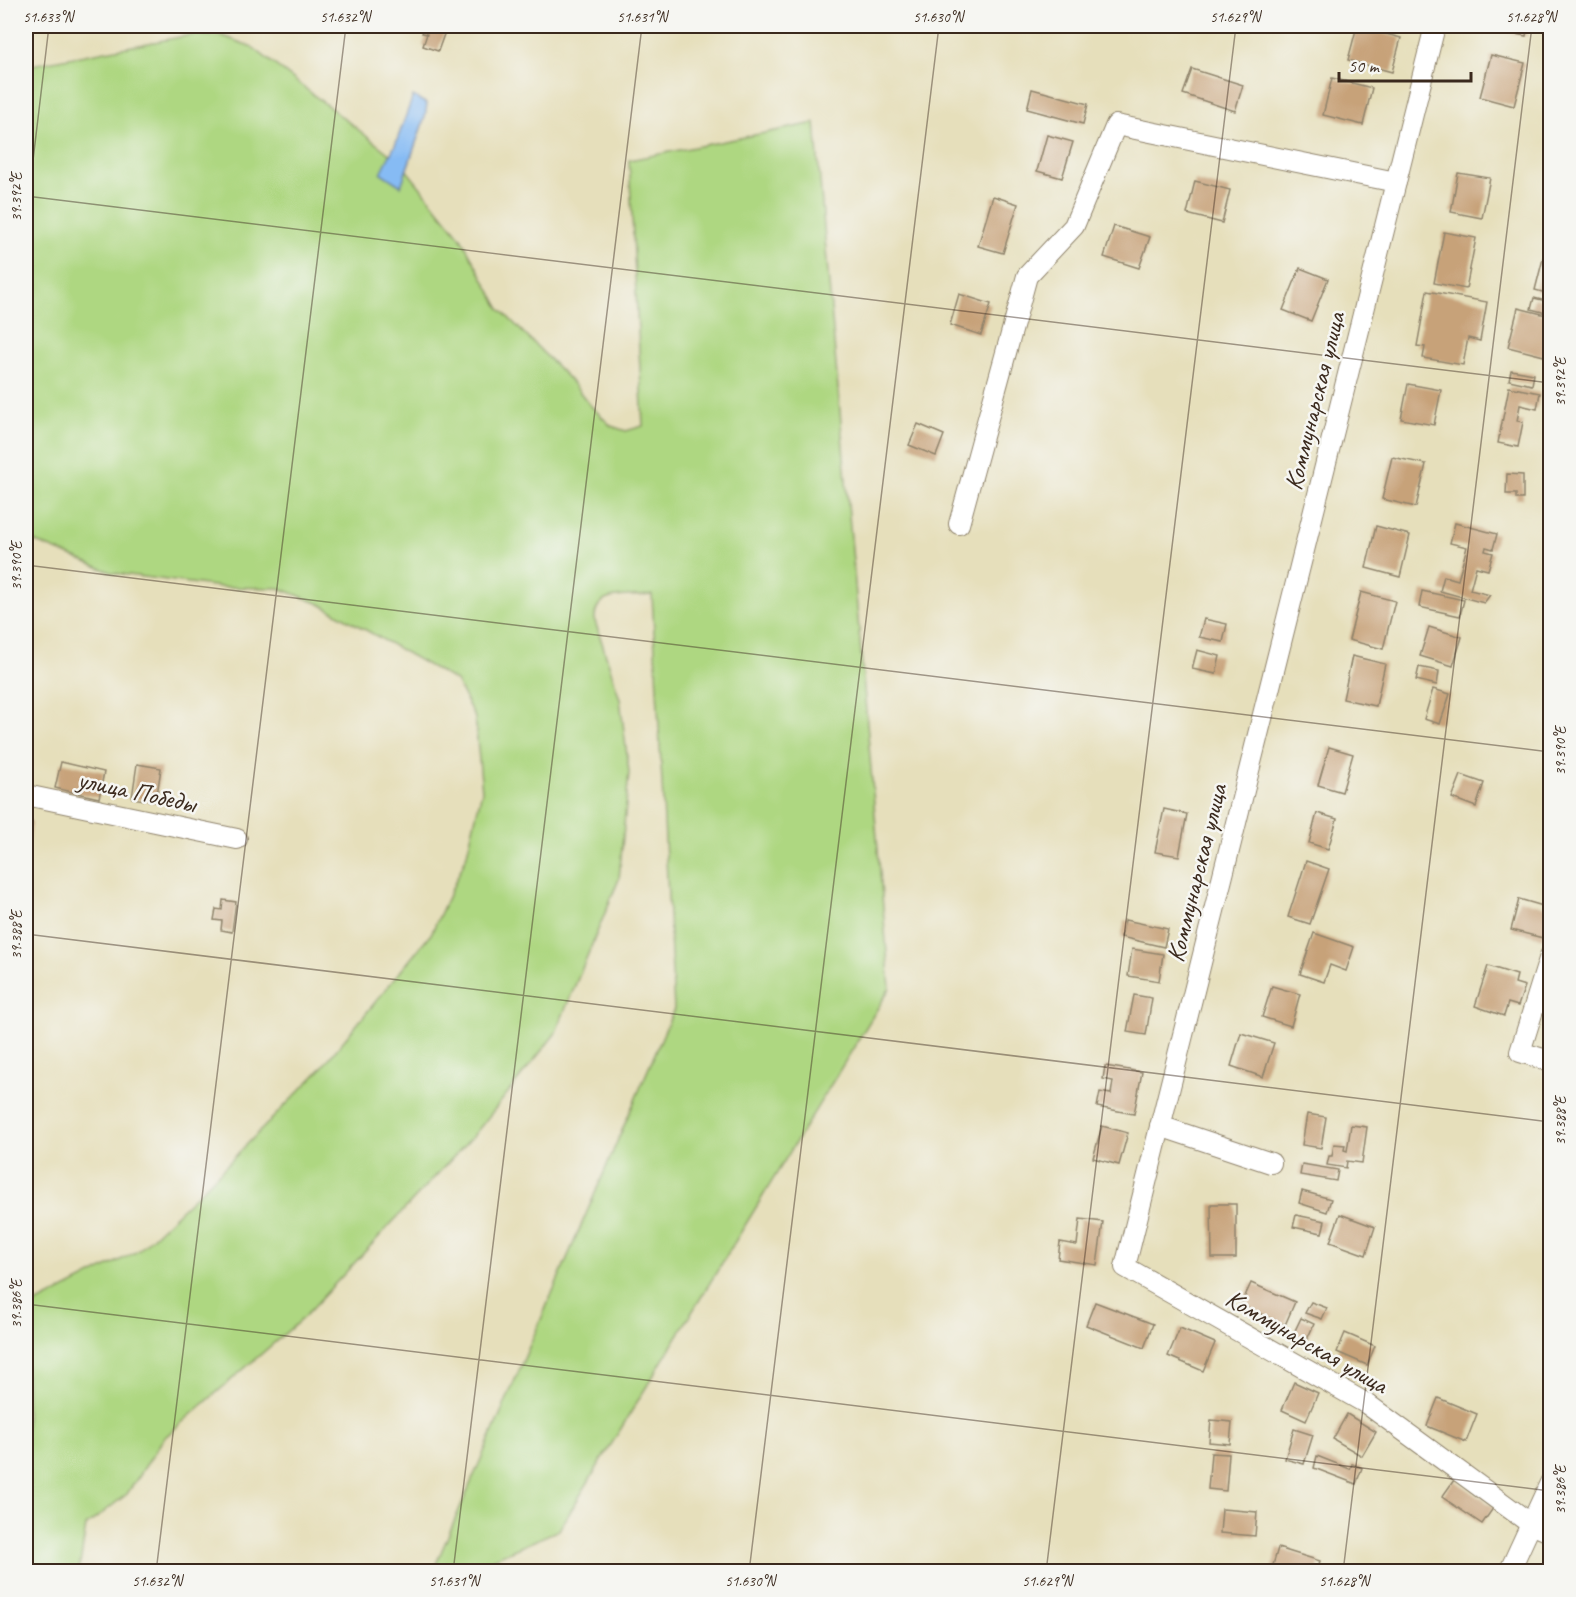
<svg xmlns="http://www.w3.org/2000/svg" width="1576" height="1597" font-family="Caveat,sans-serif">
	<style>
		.green { fill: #aed781; stroke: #748050; stroke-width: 1.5 }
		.water { fill: #86bbf4; stroke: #607289; stroke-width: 1.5 }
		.building { fill: #c7a279 }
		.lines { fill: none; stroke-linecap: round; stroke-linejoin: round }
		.minor-casing { stroke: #90846c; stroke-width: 22 }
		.minor { stroke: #fff; stroke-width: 20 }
		.ticks { fill: none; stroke: #3b2a1e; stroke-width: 1.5; stroke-opacity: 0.45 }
		.labels { text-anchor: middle; stroke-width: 5; stroke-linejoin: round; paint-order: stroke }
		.street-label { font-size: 26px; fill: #3b2a1e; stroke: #f6f6f2 }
		.neatline { fill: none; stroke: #3b2a1e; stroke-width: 2 }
		.ticks-label { font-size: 15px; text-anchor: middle; fill: #3b2a1e }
	</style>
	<rect width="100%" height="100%" fill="#f6f6f2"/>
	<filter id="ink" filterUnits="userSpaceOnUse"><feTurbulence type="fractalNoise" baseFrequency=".0167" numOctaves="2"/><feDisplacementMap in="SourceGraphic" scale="12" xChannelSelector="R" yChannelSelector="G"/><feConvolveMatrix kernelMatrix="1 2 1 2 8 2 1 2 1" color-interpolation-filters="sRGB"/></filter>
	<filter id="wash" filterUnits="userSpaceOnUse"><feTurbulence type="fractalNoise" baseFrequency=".008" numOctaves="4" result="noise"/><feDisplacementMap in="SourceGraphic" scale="24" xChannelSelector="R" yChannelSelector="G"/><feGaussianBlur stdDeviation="1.35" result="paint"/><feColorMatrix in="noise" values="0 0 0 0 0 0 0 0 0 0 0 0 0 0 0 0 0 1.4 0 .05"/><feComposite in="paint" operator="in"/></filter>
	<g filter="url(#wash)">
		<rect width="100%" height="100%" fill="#e6dfbb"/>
		<path class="green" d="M 191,35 L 223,36 L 252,47 L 401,163 L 461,238 L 500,309 L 570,380 L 591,406 L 611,426 L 626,431 L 643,426 L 629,160 L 815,123 L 890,988 L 559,1530 L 465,1571 L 433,1571 L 674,1009 L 652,595 C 630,598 593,589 595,621 L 620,699 L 629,772 L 619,879 L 555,1034 L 474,1135 L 304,1317 L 164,1438 L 127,1494 L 86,1526 L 79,1571 L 26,1571 L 26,1309 L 138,1251 L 207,1185 L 318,1072 L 431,934 L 466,858 L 482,791 L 475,718 L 456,681 L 320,604 L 279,588 L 221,587 L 113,573 L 26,538 L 26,66 Z"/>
		<path class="water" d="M 413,96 L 427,104 L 425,117 L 401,186 L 381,173 L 396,143 Z"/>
		<g id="blocks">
			<g class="building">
				<path d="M 425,26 L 447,26 L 438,51 L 423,46 L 427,34 L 422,33 Z"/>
				<path d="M 1357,26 L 1401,38 L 1392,72 L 1348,60 Z"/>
				<path d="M 1492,26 L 1528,26 L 1526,36 L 1491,29 Z"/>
				<path d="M 1491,55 L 1525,63 L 1514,106 L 1480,97 Z"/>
				<path d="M 1192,69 L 1243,85 L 1235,111 L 1183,94 Z"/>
				<path d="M 1332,78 L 1372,88 L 1363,125 L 1323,115 Z"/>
				<path d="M 1032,89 L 1088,104 L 1083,124 L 1027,109 Z"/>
				<path d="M 1047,135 L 1073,142 L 1062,178 L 1037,171 Z"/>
				<path d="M 1458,173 L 1490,178 L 1482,218 L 1451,212 Z"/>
				<path d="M 1195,181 L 1230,190 L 1222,223 L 1187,214 Z"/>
				<path d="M 993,196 L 1018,204 L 1003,253 L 978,246 Z"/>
				<path d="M 1114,226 L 1150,237 L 1139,268 L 1104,257 Z"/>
				<path d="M 1444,232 L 1476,238 L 1466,289 L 1434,283 Z"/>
				<path d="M 1547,243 L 1550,244 L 1550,294 L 1535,290 Z"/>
				<path d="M 1300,268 L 1328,279 L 1311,321 L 1283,310 Z"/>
				<path d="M 1427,291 L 1487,302 L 1480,341 L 1468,338 L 1463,365 L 1423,358 L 1425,347 L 1417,346 Z"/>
				<path d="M 959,294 L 991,304 L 981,335 L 950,325 Z"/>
				<path d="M 1534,298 L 1550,302 L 1550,314 L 1531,309 Z"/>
				<path d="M 1518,308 L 1550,316 L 1550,332 L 1544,356 L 1508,347 Z"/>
				<path d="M 1511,370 L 1534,374 L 1532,385 L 1509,380 Z"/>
				<path d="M 1408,384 L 1441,390 L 1434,425 L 1401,419 Z"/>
				<path d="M 1509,387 L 1540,393 L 1537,409 L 1520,405 L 1517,421 L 1523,422 L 1518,447 L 1498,443 Z"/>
				<path d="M 918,424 L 944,435 L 936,456 L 909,445 Z"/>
				<path d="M 1392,457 L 1426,464 L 1416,507 L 1382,499 Z"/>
				<path d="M 1507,474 L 1523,475 L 1523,499 L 1516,499 L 1516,494 L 1506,494 Z"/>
				<path d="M 1455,523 L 1497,534 L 1493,549 L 1486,547 L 1485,551 L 1493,553 L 1488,570 L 1476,567 L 1470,590 L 1490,595 L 1484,603 L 1440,591 L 1444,576 L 1458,580 L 1467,547 L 1450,543 Z"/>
				<path d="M 1376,526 L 1410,535 L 1400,577 L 1366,568 Z"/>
				<path d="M 1422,591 L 1464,600 L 1460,616 L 1419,607 Z"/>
				<path d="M 1361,592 L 1395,601 L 1383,649 L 1349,640 Z"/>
				<path d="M 1204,619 L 1227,624 L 1223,642 L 1199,637 Z"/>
				<path d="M 1429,627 L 1462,637 L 1453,666 L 1420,656 Z"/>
				<path d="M 1197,650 L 1220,656 L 1216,674 L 1192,669 Z"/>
				<path d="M 1352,656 L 1385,664 L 1376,706 L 1343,699 Z"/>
				<path d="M 1419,667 L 1439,671 L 1437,685 L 1416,680 Z"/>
				<path d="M 1433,689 L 1450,694 L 1440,724 L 1424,719 Z"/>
				<path d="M 1329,747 L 1353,754 L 1342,792 L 1318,785 Z"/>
				<path d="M 61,762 L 104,772 L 99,798 L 55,788 Z"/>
				<path d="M 137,764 L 161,768 L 156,802 L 132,798 Z"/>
				<path d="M 1461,775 L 1484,783 L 1476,807 L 1452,798 Z"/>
				<path d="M 1164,809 L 1187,814 L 1179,856 L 1155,852 Z"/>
				<path d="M 1317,813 L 1337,819 L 1328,849 L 1309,843 Z"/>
				<path d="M 26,821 L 32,822 L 27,853 L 26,853 Z"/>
				<path d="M 1306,861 L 1329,869 L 1310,924 L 1288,917 Z"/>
				<path d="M 1519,899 L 1550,908 L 1543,938 L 1511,930 Z"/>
				<path d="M 223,900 L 236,902 L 232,932 L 221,930 L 222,921 L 214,920 L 216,909 L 222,910 Z"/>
				<path d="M 1125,920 L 1168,929 L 1164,947 L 1121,937 Z"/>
				<path d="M 1314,933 L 1354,947 L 1346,971 L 1330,965 L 1324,982 L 1300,974 Z"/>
				<path d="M 1132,949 L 1163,954 L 1159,981 L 1128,976 Z"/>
				<path d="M 1488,966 L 1517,975 L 1515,983 L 1525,986 L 1518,1006 L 1508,1003 L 1504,1016 L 1475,1006 Z"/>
				<path d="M 1272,986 L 1300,994 L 1291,1026 L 1262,1017 Z"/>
				<path d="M 1134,995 L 1152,998 L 1146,1035 L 1127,1032 Z"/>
				<path d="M 1241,1033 L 1274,1043 L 1263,1077 L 1231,1066 Z"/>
				<path d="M 1105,1066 L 1142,1072 L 1134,1114 L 1097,1107 L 1100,1092 L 1111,1094 L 1113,1081 L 1103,1079 Z"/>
				<path d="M 1307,1114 L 1326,1117 L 1321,1148 L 1302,1145 Z"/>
				<path d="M 1351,1125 L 1367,1127 L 1362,1163 L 1347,1161 L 1346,1168 L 1327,1165 L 1329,1156 L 1332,1156 L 1334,1144 L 1345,1145 L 1344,1150 L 1347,1151 Z"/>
				<path d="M 1102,1126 L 1128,1133 L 1119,1165 L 1093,1158 Z"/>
				<path d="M 1302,1164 L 1338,1170 L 1336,1181 L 1300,1175 Z"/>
				<path d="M 1302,1191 L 1331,1199 L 1327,1212 L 1299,1203 Z"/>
				<path d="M 1211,1204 L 1236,1204 L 1236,1258 L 1212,1258 Z"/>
				<path d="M 1340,1214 L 1375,1227 L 1366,1255 L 1330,1242 Z"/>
				<path d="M 1296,1215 L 1325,1221 L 1322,1233 L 1293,1227 Z"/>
				<path d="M 1080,1219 L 1103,1222 L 1097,1265 L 1058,1259 L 1060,1242 L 1077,1245 Z"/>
				<path d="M 1251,1283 L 1295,1302 L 1285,1325 L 1241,1305 Z"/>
				<path d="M 1095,1302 L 1153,1324 L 1144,1348 L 1086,1325 Z"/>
				<path d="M 1311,1302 L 1327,1308 L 1322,1319 L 1305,1313 Z"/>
				<path d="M 1301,1318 L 1314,1324 L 1304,1346 L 1291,1339 Z"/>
				<path d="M 1180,1328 L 1215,1343 L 1203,1371 L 1168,1356 Z"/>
				<path d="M 1345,1333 L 1375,1346 L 1367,1365 L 1337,1352 Z"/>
				<path d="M 1294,1382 L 1318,1393 L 1306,1421 L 1282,1410 Z"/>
				<path d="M 1438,1398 L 1477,1414 L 1466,1442 L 1427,1426 Z"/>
				<path d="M 1347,1414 L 1376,1432 L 1362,1456 L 1333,1439 Z"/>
				<path d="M 1211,1420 L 1232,1422 L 1230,1444 L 1209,1442 Z"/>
				<path d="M 1294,1429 L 1313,1435 L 1304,1464 L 1285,1459 Z"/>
				<path d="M 1211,1453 L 1229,1454 L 1226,1491 L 1208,1489 Z"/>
				<path d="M 1317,1456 L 1350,1469 L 1352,1464 L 1362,1468 L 1356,1484 L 1314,1468 Z"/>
				<path d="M 1454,1480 L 1494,1507 L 1482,1524 L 1442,1497 Z"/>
				<path d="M 1222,1509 L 1257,1512 L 1255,1536 L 1220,1533 Z"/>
				<path d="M 1278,1548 L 1320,1561 L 1317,1572 L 1271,1572 Z"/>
			</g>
		</g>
	</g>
	<g filter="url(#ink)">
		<use href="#blocks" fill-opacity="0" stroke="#90846c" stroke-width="1.5"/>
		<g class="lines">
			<g class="minor-casing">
				<g id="minor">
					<path d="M 1435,26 L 1125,1267 L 1367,1404 L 1531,1524 L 1550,1532"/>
					<path d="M 959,524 L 1027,276 L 1074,226 L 1116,125 L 1396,182"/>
					<path d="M 26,795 L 237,839"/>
					<path d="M 1550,956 L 1520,1052 L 1550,1061"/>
					<path d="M 1160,1126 L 1271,1163"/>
					<path d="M 1509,1572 L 1550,1483"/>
				</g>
			</g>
			<use href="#minor" class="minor"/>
		</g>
	</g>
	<path class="ticks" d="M 26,196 L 1550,383M 26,219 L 49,26M 26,565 L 1550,752M 26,934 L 1550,1122M 26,1304 L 1550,1491M 156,1572 L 346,26M 453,1572 L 642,26M 749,1572 L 939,26M 1046,1572 L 1236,26M 1343,1572 L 1532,26"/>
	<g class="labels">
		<g class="street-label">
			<text transform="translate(1314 401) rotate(-76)" y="9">Коммунарская улица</text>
			<text transform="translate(137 791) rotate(12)" y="9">улица Победы</text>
			<text transform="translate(1196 873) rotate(-76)" y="9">Коммунарская улица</text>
			<text transform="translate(1307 1341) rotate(30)" y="9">Коммунарская улица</text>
		</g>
	</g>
	<rect width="1576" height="1597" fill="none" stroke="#f6f6f2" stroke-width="66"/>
	<path d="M1339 72v9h132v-9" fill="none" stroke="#3b2a1e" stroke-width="3"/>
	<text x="1348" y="72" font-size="18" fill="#3b2a1e" stroke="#f6f6f2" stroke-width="4.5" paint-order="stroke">50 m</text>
	<rect x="33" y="33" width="1510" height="1531" class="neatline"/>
	<g class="ticks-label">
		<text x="48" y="22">51.633°N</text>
		<text x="345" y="22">51.632°N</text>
		<text x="642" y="22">51.631°N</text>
		<text x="938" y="22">51.630°N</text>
		<text x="1235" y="22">51.629°N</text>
		<text x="1531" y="22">51.628°N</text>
		<text transform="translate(16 197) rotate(-90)" y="5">39.392°E</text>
		<text transform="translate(1560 382) rotate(-90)" y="5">39.392°E</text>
		<text transform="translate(16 566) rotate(-90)" y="5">39.390°E</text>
		<text transform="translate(1560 751) rotate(-90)" y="5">39.390°E</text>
		<text transform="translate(16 935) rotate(-90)" y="5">39.388°E</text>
		<text transform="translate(1560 1121) rotate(-90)" y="5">39.388°E</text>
		<text transform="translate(16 1304) rotate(-90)" y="5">39.386°E</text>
		<text transform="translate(1560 1490) rotate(-90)" y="5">39.386°E</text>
		<text x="157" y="1586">51.632°N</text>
		<text x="454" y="1586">51.631°N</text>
		<text x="750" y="1586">51.630°N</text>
		<text x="1047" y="1586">51.629°N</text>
		<text x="1344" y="1586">51.628°N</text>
	</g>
</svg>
